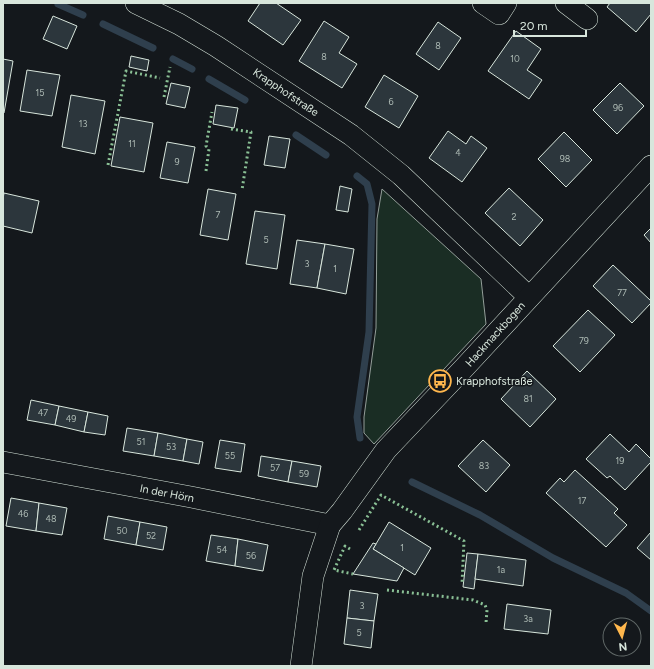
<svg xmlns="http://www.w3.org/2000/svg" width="654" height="669" font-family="Figtree,sans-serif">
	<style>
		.green { fill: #1a2d24; stroke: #939e99 }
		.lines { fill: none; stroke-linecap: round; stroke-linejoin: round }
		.stream { stroke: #2f3f4d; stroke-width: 7 }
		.building { fill: #2c363c; stroke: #d8e6dc }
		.street-casing { stroke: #d8e6dc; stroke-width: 22 }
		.street { stroke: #14181c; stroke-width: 21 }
		.hedge { stroke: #8ac095; stroke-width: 3; stroke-dasharray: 2 3; stroke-linecap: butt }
		.labels { text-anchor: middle; stroke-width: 3; stroke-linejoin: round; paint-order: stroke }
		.number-label { font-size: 9px; fill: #adbab4 }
		.street-label { font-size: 11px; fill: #d8e6dc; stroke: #14181c }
		.poi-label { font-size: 11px; fill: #d8e6dc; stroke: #14181c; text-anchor: start }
	</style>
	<rect width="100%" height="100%" fill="#14181c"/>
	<path class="green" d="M 382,189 L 481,279 L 486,324 L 374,444 L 364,433 L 364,417 L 376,328 L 377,219 Z"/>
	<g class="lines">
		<g class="stream">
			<path d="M 58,4 L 83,15"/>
			<path d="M 103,24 L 153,48"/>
			<path d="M 173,59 L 192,69"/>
			<path d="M 209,79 L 245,100"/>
			<path d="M 296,135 L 326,155"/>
			<path d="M 357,176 L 367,184 L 372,204 L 369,332 L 357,417 L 360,438"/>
			<path d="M 412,482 L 480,515 L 553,558 L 626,593 L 651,611"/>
		</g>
	</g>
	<g class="building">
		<path d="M 260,3 L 276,3 L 301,20 L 283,45 L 248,21 Z"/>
		<path d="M 610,3 L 651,3 L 651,14 L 636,32 L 607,7 Z"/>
		<path d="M 53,16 L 77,26 L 67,49 L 43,39 Z"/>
		<path d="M 324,21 L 349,37 L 339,53 L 357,64 L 342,88 L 299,61 Z"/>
		<path d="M 438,22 L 461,38 L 439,70 L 416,54 Z"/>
		<path d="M 516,31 L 541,49 L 527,70 L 542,80 L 529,99 L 488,71 Z"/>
		<path d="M 131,56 L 149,60 L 147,71 L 129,67 Z"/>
		<path d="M 3,59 L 13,61 L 4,113 L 3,112 Z"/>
		<path d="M 27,70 L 60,75 L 52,116 L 20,111 Z"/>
		<path d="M 384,75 L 418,96 L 399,128 L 365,107 Z"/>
		<path d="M 171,83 L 190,87 L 185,108 L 166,104 Z"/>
		<path d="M 620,83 L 644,106 L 617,134 L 593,110 Z"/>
		<path d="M 71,95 L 105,101 L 95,154 L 62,147 Z"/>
		<path d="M 216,105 L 238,108 L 234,128 L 213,124 Z"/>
		<path d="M 120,117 L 153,123 L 144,172 L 111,166 Z"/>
		<path d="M 448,131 L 466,144 L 471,136 L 487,148 L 462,182 L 429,158 Z"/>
		<path d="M 564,132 L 592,160 L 566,187 L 538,159 Z"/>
		<path d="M 269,136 L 290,139 L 285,168 L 264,165 Z"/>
		<path d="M 167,142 L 195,147 L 188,183 L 160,178 Z"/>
		<path d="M 340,186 L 352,189 L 348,212 L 336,210 Z"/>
		<path d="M 509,188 L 543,220 L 520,246 L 485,213 Z"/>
		<path d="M 208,189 L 236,194 L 228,240 L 200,235 Z"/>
		<path d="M 4,193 L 39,201 L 32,233 L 3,226 L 3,199 Z"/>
		<path d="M 255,211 L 285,215 L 277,269 L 246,264 Z"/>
		<path d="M 651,228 L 651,243 L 644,235 Z"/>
		<path d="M 297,240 L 325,244 L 317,288 L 290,284 Z"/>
		<path d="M 325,244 L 354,249 L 346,294 L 317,288 Z"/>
		<path d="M 613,265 L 651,301 L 651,303 L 632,323 L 593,286 Z"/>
		<path d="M 588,310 L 615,335 L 580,372 L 553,346 Z"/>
		<path d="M 527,371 L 556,399 L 530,427 L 501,399 Z"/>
		<path d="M 31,400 L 59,406 L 55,425 L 27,420 Z"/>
		<path d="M 59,406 L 88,412 L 84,432 L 55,425 Z"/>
		<path d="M 88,412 L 108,416 L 105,435 L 84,432 Z"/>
		<path d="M 127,428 L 158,433 L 154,456 L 123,451 Z"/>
		<path d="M 158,433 L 187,439 L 183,461 L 154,456 Z"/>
		<path d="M 610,434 L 629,452 L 636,444 L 651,459 L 651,462 L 625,490 L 610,476 L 607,478 L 586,459 Z"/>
		<path d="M 187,439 L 203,442 L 199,464 L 183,461 Z"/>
		<path d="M 220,440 L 245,444 L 241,472 L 215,468 Z"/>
		<path d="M 483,440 L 510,465 L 486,492 L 458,466 Z"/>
		<path d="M 261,456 L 292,461 L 288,482 L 258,476 Z"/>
		<path d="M 292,461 L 321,466 L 317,487 L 288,482 Z"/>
		<path d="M 575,470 L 618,509 L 614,513 L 627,525 L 606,547 L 546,493 L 560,478 L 564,482 Z"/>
		<path d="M 11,498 L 39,503 L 36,531 L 6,526 Z"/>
		<path d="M 39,503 L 67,508 L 62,535 L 36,531 Z"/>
		<path d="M 108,516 L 140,522 L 136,545 L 104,539 Z"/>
		<path d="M 140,522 L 167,527 L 163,550 L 136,545 Z"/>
		<path d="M 389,522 L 431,548 L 415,575 L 373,549 Z"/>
		<path d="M 651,532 L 651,560 L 637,548 Z"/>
		<path d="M 211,535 L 238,539 L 235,566 L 206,561 Z"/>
		<path d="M 238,539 L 268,545 L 263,571 L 235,566 Z"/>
		<path d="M 373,543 L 376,544 L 373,549 L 404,568 L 397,581 L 353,574 Z"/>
		<path d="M 467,553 L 478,554 L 474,589 L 463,587 Z"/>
		<path d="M 478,554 L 526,560 L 523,586 L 475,579 Z"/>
		<path d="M 350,590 L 378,594 L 374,621 L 347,618 Z"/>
		<path d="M 507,604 L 551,610 L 548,634 L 504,629 Z"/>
		<path d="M 347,618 L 374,621 L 371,648 L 344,644 Z"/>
	</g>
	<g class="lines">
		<g class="street-casing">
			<g id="street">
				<path d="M 136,3 L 179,24 L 216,46 L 351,135 L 401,175 L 529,297"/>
				<path d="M 483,3 L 499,14 L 506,3"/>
				<path d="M 566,3 L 587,19"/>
				<path d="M 3,462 L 191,497 L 330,525"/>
				<path d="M 301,666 L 313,576 L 330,525 L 342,511 L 386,450 L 464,368 L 651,166"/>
			</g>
		</g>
		<use href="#street" class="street"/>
		<g class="hedge">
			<path d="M 164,97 L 170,67"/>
			<path d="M 231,129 L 251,132 L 242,190"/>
			<path d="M 108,165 L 126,71 L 160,78"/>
			<path d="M 206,171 L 209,149 L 206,146 L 212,112"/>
			<path d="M 359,530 L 381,495 L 464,541 L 462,584"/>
			<path d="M 350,549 L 345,546 L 334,570 L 353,574"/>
			<path d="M 387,590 L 473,600 L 485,605 L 487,610 L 486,623"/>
		</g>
	</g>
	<defs>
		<g id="bus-ring" transform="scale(1.15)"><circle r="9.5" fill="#14181c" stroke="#ffb74d" stroke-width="1.5"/><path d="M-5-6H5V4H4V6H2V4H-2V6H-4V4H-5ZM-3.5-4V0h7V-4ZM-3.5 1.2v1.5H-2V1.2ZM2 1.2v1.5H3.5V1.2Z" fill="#ffb74d"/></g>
	</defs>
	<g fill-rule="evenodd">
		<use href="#bus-ring" x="440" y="381"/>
	</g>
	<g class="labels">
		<g class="number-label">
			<text x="438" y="49">8</text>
			<text x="324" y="60">8</text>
			<text x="515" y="62">10</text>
			<text x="40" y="96">15</text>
			<text x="391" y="105">6</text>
			<text x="618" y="111">96</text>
			<text x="83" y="127">13</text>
			<text x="132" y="147">11</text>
			<text x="458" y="156">4</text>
			<text x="565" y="162">98</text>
			<text x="177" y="165">9</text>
			<text x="218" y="218">7</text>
			<text x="514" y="220">2</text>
			<text x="266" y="243">5</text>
			<text x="307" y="267">3</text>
			<text x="335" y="272">1</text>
			<text x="622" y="296">77</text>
			<text x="584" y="344">79</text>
			<text x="528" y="402">81</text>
			<text x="43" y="416">47</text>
			<text x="71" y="422">49</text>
			<text x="141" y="445">51</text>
			<text x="171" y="450">53</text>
			<text x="230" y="459">55</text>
			<text x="620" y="464">19</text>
			<text x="484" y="469">83</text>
			<text x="275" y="471">57</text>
			<text x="304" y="477">59</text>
			<text x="582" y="504">17</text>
			<text x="23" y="517">46</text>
			<text x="51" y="522">48</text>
			<text x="122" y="534">50</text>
			<text x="151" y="539">52</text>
			<text x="402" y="551">1</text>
			<text x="222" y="553">54</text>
			<text x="251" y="559">56</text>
			<text x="501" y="573">1a</text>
			<text x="362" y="609">3</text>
			<text x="528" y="622">3a</text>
			<text x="359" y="636">5</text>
		</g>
		<g class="street-label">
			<text transform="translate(286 92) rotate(34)" y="4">Krapphofstraße</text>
			<text transform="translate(495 334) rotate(-48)" y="4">Hackmackbogen</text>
			<text transform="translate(167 493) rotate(11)" y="4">In der Hörn</text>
		</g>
		<g class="poi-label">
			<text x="456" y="385">Krapphofstraße</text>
		</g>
	</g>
	<rect width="654" height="669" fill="none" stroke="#d8e6dc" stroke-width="8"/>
	<g transform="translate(622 637) rotate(174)"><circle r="19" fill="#14181c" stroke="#626a69"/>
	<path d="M0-3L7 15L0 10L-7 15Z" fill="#ffb74d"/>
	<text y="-6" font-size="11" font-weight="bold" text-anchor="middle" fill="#d8e6dc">N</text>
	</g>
	<path d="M514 30v6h72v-6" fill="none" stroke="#d8e6dc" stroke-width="2"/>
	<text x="520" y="30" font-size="12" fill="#d8e6dc" stroke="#14181c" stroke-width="3" paint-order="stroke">20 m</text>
</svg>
